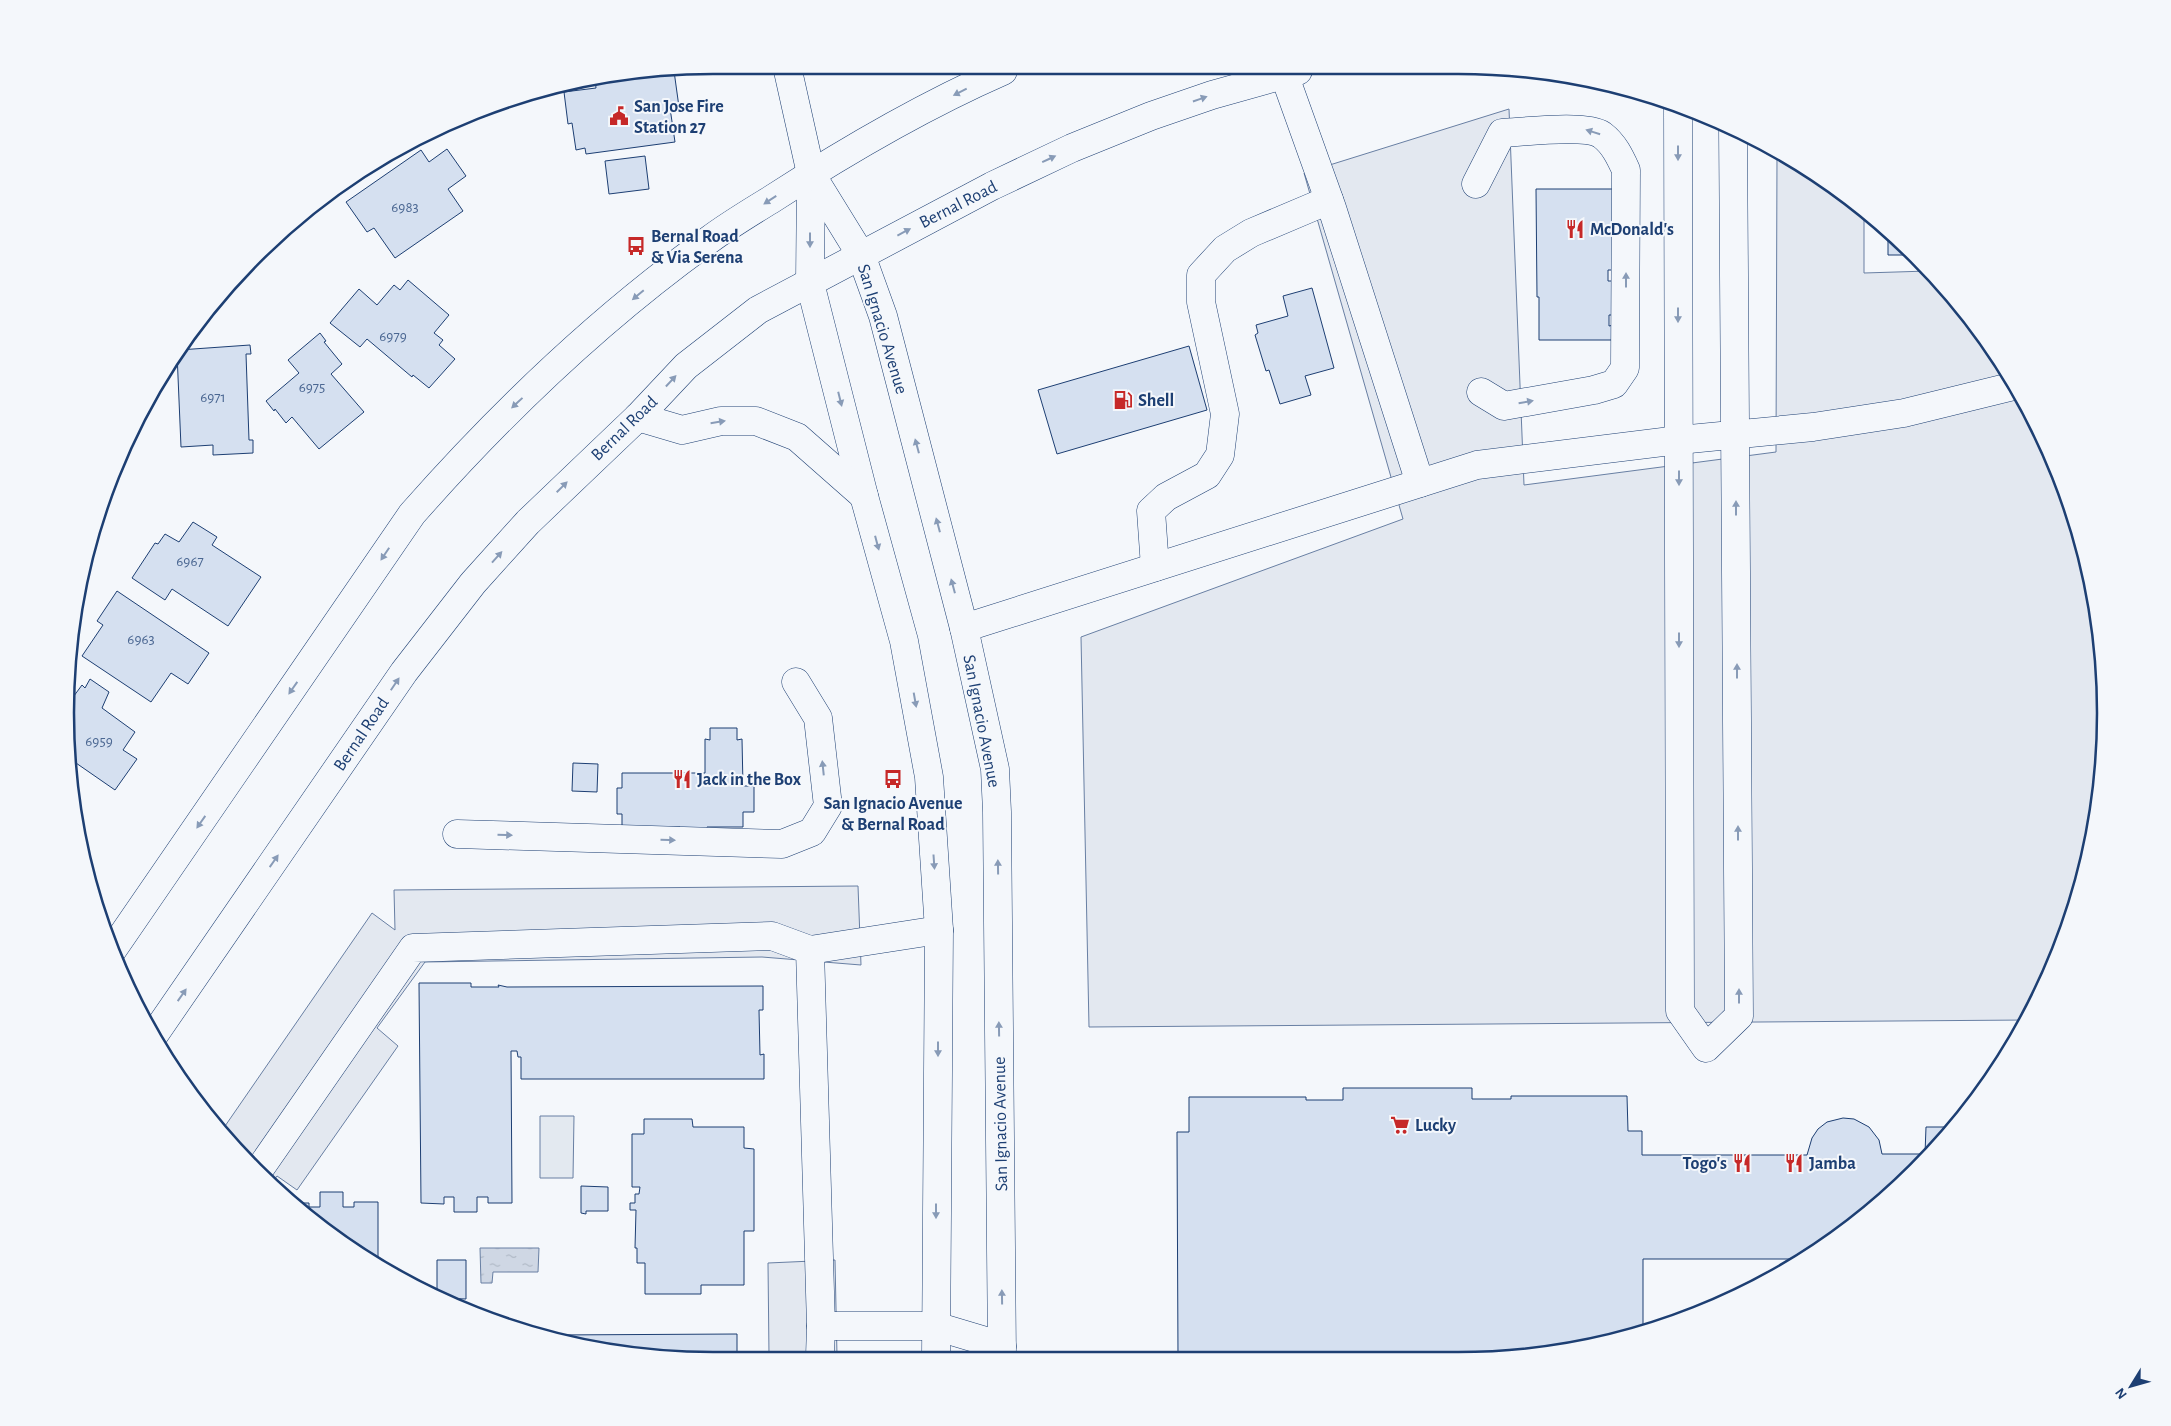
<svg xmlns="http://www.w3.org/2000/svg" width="2171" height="1426" font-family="'Alegreya Sans',sans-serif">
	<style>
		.pitch { fill: #e3e9f0; stroke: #687fa3 }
		.parking { fill: #e3e8f0; stroke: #687fa3 }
		.water { fill: url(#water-ripples); stroke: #687fa3 }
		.building { fill: #d5e0f0; stroke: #1d3f73 }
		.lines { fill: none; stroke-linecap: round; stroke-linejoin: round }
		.minor-casing { stroke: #1d3f73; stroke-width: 29 }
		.major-casing { stroke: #1d3f73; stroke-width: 29 }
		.minor { stroke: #f4f7fb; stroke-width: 28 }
		.major { stroke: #f4f7fb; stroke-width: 28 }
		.oneway { fill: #889bb7 }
		.labels { text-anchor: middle; stroke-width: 4; stroke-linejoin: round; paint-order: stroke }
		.number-label { font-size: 15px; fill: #4b6792 }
		.poi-label { font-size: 18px; font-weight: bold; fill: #1d3f73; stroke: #f4f7fb; text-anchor: start }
		.street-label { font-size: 18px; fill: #1d3f73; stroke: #f4f7fb }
		.rim { fill: none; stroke: #1d3f73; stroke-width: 2.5 }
	</style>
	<defs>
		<pattern id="water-ripples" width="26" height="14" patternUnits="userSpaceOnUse" patternTransform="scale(1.25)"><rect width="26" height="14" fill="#cfd7e4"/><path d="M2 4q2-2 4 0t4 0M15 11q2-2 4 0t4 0" fill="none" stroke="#b1bac7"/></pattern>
	</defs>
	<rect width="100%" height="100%" fill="#f4f7fb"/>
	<path class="pitch" d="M 540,1116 L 574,1116 L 573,1178 L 540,1178 Z"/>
	<g class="parking">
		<path d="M 1509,109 L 1524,485 L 1776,452 L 1777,153 L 1864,212 L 1864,273 L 1928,271 L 1972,318 L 2039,426 L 2084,545 L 2105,670 L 2100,797 L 2072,921 L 2027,1020 L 1089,1027 L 1081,637 L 1403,519 L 1304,173 Z"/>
		<path d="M 858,886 L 861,965 L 762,957 L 425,962 L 377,1028 L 398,1046 L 297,1190 L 277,1176 L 271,1184 L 223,1129 L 372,913 L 395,930 L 394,890 Z"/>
		<path d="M 835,1260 L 837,1356 L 769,1356 L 768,1263 Z"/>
	</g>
	<path class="water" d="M 480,1248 L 539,1248 L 538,1272 L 493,1272 L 492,1283 L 481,1283 Z"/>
	<g class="building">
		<path d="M 628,71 L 674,71 L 679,107 L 670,108 L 675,142 L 586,154 L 585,148 L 576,150 L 572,123 L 568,124 L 564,92 L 596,88 L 595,78 Z"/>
		<path d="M 447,149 L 466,176 L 448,189 L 463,211 L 395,258 L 374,228 L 367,232 L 346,202 L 421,150 L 429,162 Z"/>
		<path d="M 645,156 L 649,189 L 609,194 L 605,161 Z"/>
		<path d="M 1536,189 L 1613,189 L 1614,270 L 1608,270 L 1608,281 L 1612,281 L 1612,315 L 1609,315 L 1609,326 L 1614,325 L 1614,340 L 1539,340 L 1539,297 L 1537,297 Z"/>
		<path d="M 1888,229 L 1912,255 L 1888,255 Z"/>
		<path d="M 408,280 L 449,315 L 434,333 L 443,340 L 439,345 L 455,359 L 429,388 L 413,375 L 412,377 L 367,339 L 360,347 L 330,323 L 359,289 L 377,305 L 394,285 L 400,290 Z"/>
		<path d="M 1312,288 L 1334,368 L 1305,376 L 1311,395 L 1280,404 L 1269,370 L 1266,371 L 1255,335 L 1258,333 L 1256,325 L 1288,316 L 1283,296 Z"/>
		<path d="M 320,333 L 326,341 L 324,342 L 342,364 L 331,374 L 364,412 L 319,449 L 292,417 L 286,423 L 275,409 L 274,411 L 266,401 L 299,373 L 288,360 Z"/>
		<path d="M 250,345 L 251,354 L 246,354 L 249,440 L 253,440 L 253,453 L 213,455 L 213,445 L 181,447 L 177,353 L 179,350 Z"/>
		<path d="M 1189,346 L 1207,410 L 1057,454 L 1038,390 Z"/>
		<path d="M 193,522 L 217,537 L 212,545 L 261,577 L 228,626 L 172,589 L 165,600 L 132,578 L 155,543 L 158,544 L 165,534 L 179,542 Z"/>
		<path d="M 117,591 L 209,653 L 188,684 L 171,673 L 151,702 L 82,656 L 103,625 L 97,621 Z"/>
		<path d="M 90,679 L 109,692 L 102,708 L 135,732 L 123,750 L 137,759 L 115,790 L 76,763 L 72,769 L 65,708 L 82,685 L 85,688 Z"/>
		<path d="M 710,728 L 737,728 L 737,740 L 742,739 L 743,786 L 754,786 L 754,812 L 743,812 L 743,827 L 707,827 L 707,831 L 680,831 L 680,827 L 622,827 L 622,814 L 617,814 L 617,788 L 622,788 L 622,773 L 705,773 L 705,739 L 710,740 Z"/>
		<path d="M 573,763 L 598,764 L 597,792 L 572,791 Z"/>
		<path d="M 419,983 L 471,983 L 471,987 L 499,987 L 498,985 L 507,987 L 763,986 L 763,1010 L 759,1010 L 760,1055 L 764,1054 L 764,1079 L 521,1079 L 521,1057 L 518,1057 L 517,1051 L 511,1051 L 512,1203 L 488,1203 L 488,1197 L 477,1197 L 477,1212 L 454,1212 L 454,1197 L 444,1197 L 444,1204 L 421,1203 Z"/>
		<path d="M 1343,1088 L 1472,1088 L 1472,1099 L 1511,1099 L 1511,1096 L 1627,1096 L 1628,1131 L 1642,1131 L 1642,1155 L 1807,1155 L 1812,1138 L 1818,1129 L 1827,1122 L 1843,1118 L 1854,1119 L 1869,1127 L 1879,1140 L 1882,1154 L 1925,1154 L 1926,1127 L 1955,1127 L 1945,1140 L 1853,1227 L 1801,1259 L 1643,1259 L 1643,1332 L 1626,1339 L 1500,1360 L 1178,1358 L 1177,1132 L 1189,1132 L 1189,1097 L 1306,1097 L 1306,1100 L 1343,1100 Z"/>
		<path d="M 644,1119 L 692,1119 L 693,1127 L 744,1127 L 744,1148 L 754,1149 L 754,1231 L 744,1231 L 744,1285 L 701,1285 L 701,1294 L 645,1294 L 645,1263 L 637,1263 L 637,1248 L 635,1248 L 636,1210 L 630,1210 L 630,1203 L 635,1203 L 635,1194 L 639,1194 L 640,1187 L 632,1187 L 632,1134 L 644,1134 Z"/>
		<path d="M 581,1186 L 608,1187 L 608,1211 L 586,1211 L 586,1214 L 581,1213 Z"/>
		<path d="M 320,1192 L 343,1192 L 343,1207 L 354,1207 L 354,1202 L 378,1202 L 378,1266 L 289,1203 L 309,1203 L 309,1207 L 320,1207 Z"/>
		<path d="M 437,1260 L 466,1260 L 466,1299 L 437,1298 Z"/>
		<path d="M 737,1334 L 737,1356 L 629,1355 L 551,1335 Z"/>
	</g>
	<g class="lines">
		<g class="minor-casing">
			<g id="minor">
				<path d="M 788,71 L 811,174 L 810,283 L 864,496 L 904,641 L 929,777 L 939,930 L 936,1357"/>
				<path d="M 1284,74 L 1332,208 L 1420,483"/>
				<path d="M 1678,104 L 1680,1011 L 1706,1048 L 1739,1016 L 1733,127"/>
				<path d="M 811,174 L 861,255 L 883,316 L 964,628 L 995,769 L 997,812 L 1002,1357"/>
				<path d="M 1476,184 L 1502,133 C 1524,132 1586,124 1602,135 C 1614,144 1620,157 1626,170 L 1625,368 L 1614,384 L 1594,390 L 1504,406 L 1481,392"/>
				<path d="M 1155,567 L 1151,511 L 1166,497 L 1207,475 L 1220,455 L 1225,414 L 1201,302 L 1201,275 L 1225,249 L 1251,233 L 1329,200"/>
				<path d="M 964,628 L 1477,465 L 1679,440 L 1813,427 L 1904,413 L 2014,386"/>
				<path d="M 457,834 L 782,844 L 812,832 L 828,806 L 818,718 L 796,682"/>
				<path d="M 810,950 L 939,930"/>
				<path d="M 259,1170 L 413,948 L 772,936 L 810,950 L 821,1326 L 820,1356"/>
				<path d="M 821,1326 L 935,1326 L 1002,1346"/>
			</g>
		</g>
		<g class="major-casing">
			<g id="major">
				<path d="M 638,417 L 682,430 L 721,421 L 756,421 L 797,437 L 864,496"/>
				<path d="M 111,952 L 412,514 C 501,413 599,319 709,240 C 729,225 751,212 772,199 C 846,151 923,106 1003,71"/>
				<path d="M 154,1035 L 404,672 L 473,583 L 528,522 L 638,417 L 686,366 L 758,310 L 992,186 L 1072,148 L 1151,116 L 1212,95 L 1298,71"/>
			</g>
		</g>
		<use href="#minor" class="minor"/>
		<use href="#major" class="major"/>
	</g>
	<defs><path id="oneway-solid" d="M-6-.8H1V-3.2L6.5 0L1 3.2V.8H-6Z" transform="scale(1.25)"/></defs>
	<g class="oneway">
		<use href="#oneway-solid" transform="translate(960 92) rotate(153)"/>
		<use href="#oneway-solid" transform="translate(1200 99) rotate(-19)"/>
		<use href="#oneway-solid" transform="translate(1593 132) rotate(-162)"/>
		<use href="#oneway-solid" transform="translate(1678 153) rotate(90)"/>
		<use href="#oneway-solid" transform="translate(1049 159) rotate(-25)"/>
		<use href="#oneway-solid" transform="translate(770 200) rotate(147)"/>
		<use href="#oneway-solid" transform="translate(904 232) rotate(-28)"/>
		<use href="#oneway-solid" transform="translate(810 240) rotate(90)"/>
		<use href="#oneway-solid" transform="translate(1626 280) rotate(-90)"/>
		<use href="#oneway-solid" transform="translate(638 295) rotate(140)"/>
		<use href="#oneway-solid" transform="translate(1678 315) rotate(90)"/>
		<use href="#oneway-solid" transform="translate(671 381) rotate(-47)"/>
		<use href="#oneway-solid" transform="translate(840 399) rotate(76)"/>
		<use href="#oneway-solid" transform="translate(1526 402) rotate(-10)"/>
		<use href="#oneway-solid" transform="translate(517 403) rotate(137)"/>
		<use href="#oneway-solid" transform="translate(718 422) rotate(-9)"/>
		<use href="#oneway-solid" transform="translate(917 446) rotate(-105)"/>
		<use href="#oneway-solid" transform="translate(1679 478) rotate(90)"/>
		<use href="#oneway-solid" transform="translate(562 487) rotate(-45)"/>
		<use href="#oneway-solid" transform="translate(1736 508) rotate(-90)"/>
		<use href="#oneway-solid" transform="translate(938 525) rotate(-105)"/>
		<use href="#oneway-solid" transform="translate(877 543) rotate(75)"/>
		<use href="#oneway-solid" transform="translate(385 554) rotate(124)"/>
		<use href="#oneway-solid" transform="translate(497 557) rotate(-48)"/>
		<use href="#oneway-solid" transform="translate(953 586) rotate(-105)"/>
		<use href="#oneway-solid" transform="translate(1679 640) rotate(90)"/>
		<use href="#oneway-solid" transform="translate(1737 671) rotate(-90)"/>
		<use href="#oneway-solid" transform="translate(395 684) rotate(-56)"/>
		<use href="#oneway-solid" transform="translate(293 688) rotate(125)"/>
		<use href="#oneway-solid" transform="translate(915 700) rotate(80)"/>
		<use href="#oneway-solid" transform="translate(823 768) rotate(-96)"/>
		<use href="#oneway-solid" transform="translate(201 822) rotate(125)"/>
		<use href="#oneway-solid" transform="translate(1738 833) rotate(-90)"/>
		<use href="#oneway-solid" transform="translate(505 835) rotate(2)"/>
		<use href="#oneway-solid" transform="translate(668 840) rotate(2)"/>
		<use href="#oneway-solid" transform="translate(274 861) rotate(-55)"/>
		<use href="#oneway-solid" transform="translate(934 862) rotate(86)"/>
		<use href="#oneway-solid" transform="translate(998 867) rotate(-91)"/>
		<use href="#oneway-solid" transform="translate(182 995) rotate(-55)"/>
		<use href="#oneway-solid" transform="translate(1739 996) rotate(-90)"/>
		<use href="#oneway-solid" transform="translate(999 1029) rotate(-91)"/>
		<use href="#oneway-solid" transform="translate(938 1049) rotate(90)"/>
		<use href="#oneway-solid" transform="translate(936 1211) rotate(90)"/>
		<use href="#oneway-solid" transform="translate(1002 1297) rotate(-91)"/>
	</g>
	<defs>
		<g id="civic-bare" transform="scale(1.5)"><path d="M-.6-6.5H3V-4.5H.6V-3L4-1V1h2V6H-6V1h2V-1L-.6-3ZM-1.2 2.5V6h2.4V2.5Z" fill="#c62828" stroke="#f4f7fb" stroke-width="2.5" paint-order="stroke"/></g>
		<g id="restaurant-bare" transform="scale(1.5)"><path d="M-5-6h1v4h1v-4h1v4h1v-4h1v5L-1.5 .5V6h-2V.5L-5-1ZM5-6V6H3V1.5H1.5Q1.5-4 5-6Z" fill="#c62828" stroke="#f4f7fb" stroke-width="2.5" paint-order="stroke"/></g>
		<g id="bus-bare" transform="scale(1.5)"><path d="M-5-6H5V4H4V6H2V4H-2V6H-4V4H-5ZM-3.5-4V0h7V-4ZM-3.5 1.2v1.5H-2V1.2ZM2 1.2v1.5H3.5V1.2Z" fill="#c62828" stroke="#f4f7fb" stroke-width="2.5" paint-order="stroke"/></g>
		<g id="fuel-bare" transform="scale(1.5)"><path d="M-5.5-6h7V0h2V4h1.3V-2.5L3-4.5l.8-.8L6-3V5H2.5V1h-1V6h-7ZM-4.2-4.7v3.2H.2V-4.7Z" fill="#c62828" stroke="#f4f7fb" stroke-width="2.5" paint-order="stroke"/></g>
		<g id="supermarket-bare" transform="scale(1.5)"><path d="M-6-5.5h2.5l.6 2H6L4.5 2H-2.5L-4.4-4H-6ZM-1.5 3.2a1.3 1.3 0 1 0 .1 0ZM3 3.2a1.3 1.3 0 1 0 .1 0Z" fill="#c62828" stroke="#f4f7fb" stroke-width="2.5" paint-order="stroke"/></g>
	</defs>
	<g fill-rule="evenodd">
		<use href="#civic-bare" x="619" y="116"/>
		<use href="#restaurant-bare" x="1575" y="229"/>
		<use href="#bus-bare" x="636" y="246"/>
		<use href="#fuel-bare" x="1123" y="400"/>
		<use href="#restaurant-bare" x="682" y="779"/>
		<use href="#bus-bare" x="893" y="779"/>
		<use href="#supermarket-bare" x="1400" y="1125"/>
		<use href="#restaurant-bare" x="1742" y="1163"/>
		<use href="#restaurant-bare" x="1794" y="1163"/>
	</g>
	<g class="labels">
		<g class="number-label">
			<text x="405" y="212">6983</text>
			<text x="393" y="341">6979</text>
			<text x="312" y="392">6975</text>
			<text x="213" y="402">6971</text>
			<text x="190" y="566">6967</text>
			<text x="141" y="644">6963</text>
			<text x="99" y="746">6959</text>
		</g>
		<g class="poi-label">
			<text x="634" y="112">San Jose Fire<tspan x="634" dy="21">Station 27</tspan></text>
			<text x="1590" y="235">McDonald's</text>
			<text x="651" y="242">Bernal Road<tspan x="651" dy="21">&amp; Via Serena</tspan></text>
			<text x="1138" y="406">Shell</text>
			<text x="697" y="785">Jack in the Box</text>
			<text x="893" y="809" text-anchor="middle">San Ignacio Avenue<tspan x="893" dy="21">&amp; Bernal Road</tspan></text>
			<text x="1415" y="1131">Lucky</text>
			<text x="1727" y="1169" text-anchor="end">Togo's</text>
			<text x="1809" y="1169">Jamba</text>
		</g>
		<g class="street-label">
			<text transform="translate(958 204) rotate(-27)" y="6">Bernal Road</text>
			<text transform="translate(883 329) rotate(73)" y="6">San Ignacio Avenue</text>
			<text transform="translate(624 428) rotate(-44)" y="6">Bernal Road</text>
			<text transform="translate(982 721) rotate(79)" y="6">San Ignacio Avenue</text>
			<text transform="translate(361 734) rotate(-56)" y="6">Bernal Road</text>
			<text transform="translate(1000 1124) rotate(-91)" y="6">San Ignacio Avenue</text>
		</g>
	</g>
	<path d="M0 0H2171V1426H0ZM713 74H1458A639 639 0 0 1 2097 713V713A639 639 0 0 1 1458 1352H713A639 639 0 0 1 74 713V713A639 639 0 0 1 713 74Z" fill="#f4f7fb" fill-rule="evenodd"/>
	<path class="rim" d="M713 74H1458A639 639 0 0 1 2097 713V713A639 639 0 0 1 1458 1352H713A639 639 0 0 1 74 713V713A639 639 0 0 1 713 74Z"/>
	<g transform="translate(2131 1386) rotate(233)" stroke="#f4f7fb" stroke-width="4" paint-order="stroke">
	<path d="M0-4L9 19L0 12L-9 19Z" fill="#1d3f73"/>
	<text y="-8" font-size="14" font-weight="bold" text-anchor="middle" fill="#1d3f73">N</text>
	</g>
</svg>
